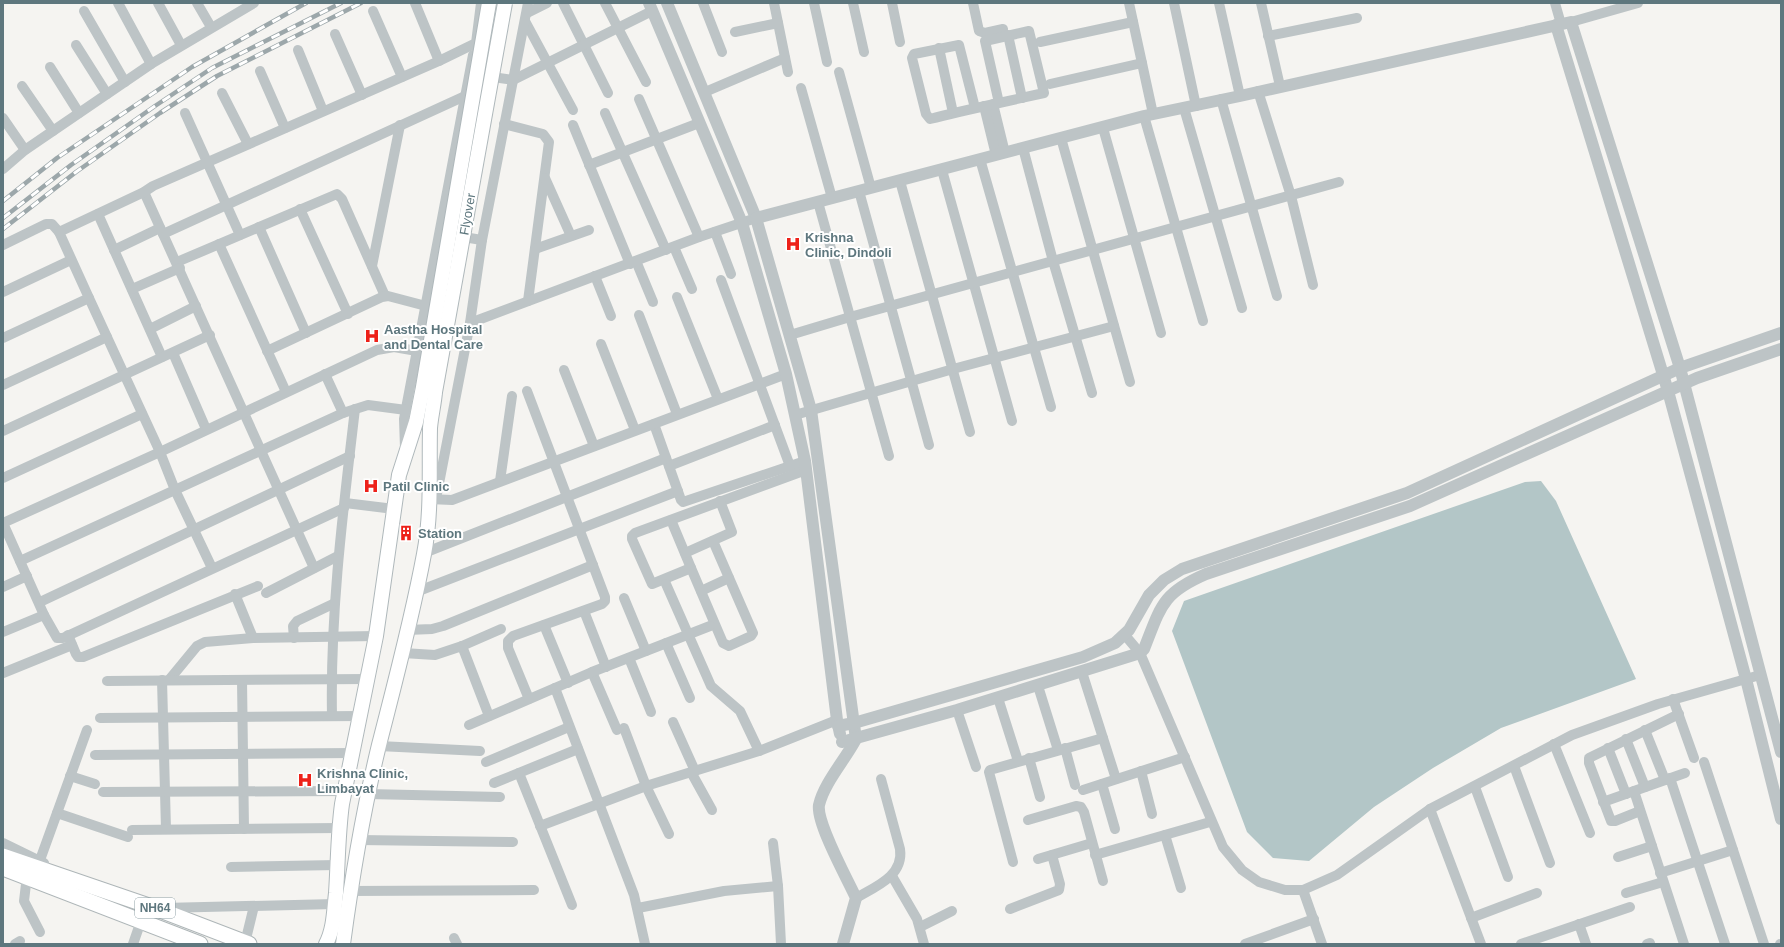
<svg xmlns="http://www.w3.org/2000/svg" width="1784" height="947" font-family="Arial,sans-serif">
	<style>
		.water { fill: #b3c6c7 }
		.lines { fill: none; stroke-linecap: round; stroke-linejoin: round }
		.secondary-casing { stroke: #afb8bb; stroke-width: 16 }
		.primary-casing { stroke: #aeb6b8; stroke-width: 17 }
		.minor { stroke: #bdc4c6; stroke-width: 10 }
		.tertiary { stroke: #bdc4c6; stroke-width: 12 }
		.secondary { stroke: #fff; stroke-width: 14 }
		.primary { stroke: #fff; stroke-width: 15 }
		.rail-casing { stroke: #9ca7aa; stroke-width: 4.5 }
		.rail { stroke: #fff; stroke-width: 3; stroke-dasharray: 9; stroke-linecap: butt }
		.secondary-bridge-casing { stroke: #afb8bb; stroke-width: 16; stroke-linecap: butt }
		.secondary-bridge { stroke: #fff; stroke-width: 14 }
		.labels { text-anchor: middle; stroke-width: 4; stroke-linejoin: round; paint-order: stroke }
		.shield { fill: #fff; stroke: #8ea0a5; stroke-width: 1 }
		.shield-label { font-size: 12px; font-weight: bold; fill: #5e777e }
		.street-label { font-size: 13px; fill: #5e777e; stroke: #fff }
		.poi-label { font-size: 13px; font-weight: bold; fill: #5e777e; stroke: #fff; text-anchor: start }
	</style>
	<rect width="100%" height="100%" fill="#f5f4f1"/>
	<path class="water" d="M 1541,481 L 1556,501 L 1636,679 L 1501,728 L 1433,768 L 1374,807 L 1309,861 L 1273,858 L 1247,832 L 1172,631 L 1184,601 L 1525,482 Z"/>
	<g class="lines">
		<g class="secondary-casing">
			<g id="secondary">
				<path d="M 326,944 C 334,929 334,910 336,893 C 338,863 338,833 342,804 L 376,636 L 399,475 L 416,422 L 423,387"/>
				<path d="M 343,944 C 352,877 363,811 379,745 C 395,682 412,619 424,554 C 432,513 429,470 430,428 C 431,416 434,404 435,392"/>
			</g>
		</g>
		<g class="primary-casing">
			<g id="primary">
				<path d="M 3,856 L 155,908 L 249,944"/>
				<path d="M 3,868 L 200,944"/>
			</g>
		</g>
		<g class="minor">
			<path d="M 118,3 L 151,64"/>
			<path d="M 158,3 L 181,45"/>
			<path d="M 197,3 L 211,27"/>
			<path d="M 415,3 L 439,61"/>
			<path d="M 563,3 L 608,93"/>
			<path d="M 605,3 L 646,82"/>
			<path d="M 703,3 L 722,52"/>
			<path d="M 774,3 L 788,72"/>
			<path d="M 814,3 L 827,62"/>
			<path d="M 853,3 L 864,52"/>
			<path d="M 892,3 L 900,42"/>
			<path d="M 973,3 L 979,31 L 985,33 L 1003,29"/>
			<path d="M 1129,3 L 1153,114"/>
			<path d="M 1174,3 L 1196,106"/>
			<path d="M 1219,3 L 1240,96"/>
			<path d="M 1261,3 L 1280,86"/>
			<path d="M 1555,3 L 1561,24"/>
			<path d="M 84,11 L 125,82"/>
			<path d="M 373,11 L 402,77"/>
			<path d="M 527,13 L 547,3"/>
			<path d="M 525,21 L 573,110"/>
			<path d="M 1571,22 L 1638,3"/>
			<path d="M 735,32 L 778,23"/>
			<path d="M 335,34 L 362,95"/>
			<path d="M 1008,35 L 1022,98"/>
			<path d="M 1268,36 L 1357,18"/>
			<path d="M 1040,42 L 1133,22"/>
			<path d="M 76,45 L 107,94"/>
			<path d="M 939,48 L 953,113"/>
			<path d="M 298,50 L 323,111"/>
			<path d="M 50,67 L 79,113"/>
			<path d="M 260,71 L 285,128"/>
			<path d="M 839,72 L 871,188"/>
			<path d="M 471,74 L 513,80 L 652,11"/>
			<path d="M 1050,84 L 1142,63"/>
			<path d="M 22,86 L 53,131"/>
			<path d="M 801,88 L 832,198"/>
			<path d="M 1258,91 L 1291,196 L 1313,285"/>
			<path d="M 705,92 L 785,58"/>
			<path d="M 222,93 L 248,144"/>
			<path d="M 639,99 L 699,237"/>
			<path d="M 1221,99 L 1277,296"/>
			<path d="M 993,104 L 1005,153"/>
			<path d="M 984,106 L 996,155"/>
			<path d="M 975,108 L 959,45 L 914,54 L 912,58 L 926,114 L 930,119 C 953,113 976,108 999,103 L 1044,93 L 1029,31 L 985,41 L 999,103"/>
			<path d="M 1184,108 L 1242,308"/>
			<path d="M 185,113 L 240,235"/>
			<path d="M 605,113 L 666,250"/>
			<path d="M 1144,116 L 1203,321"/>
			<path d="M 3,118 L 25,150"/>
			<path d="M 504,124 L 543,134 L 549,142 L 528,301"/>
			<path d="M 573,125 L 630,264"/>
			<path d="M 1103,128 L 1161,333"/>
			<path d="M 1061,138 L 1130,382"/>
			<path d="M 1023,148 L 1053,261 L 1092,393"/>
			<path d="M 980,159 L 1051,407"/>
			<path d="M 589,165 L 699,123"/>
			<path d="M 3,169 L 25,150 L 151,64 L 254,3"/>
			<path d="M 942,170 L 1012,421"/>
			<path d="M 545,178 L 571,236"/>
			<path d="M 900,181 L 970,432"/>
			<path d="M 859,191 L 929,445"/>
			<path d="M 144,192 L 314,568"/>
			<path d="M 818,202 L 889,456"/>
			<path d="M 300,209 L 348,314"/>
			<path d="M 98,214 L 162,357"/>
			<path d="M 259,227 L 306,333"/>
			<path d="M 715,232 L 731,274"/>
			<path d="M 163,234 L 465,96"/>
			<path d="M 457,236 L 482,240"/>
			<path d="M 219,244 L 286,392"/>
			<path d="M 3,245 L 46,224 L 52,224 L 59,232"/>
			<path d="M 674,247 L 692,289"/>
			<path d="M 535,249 L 589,230"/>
			<path d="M 114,250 L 160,228"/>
			<path d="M 636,261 L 653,302"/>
			<path d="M 177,262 L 337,194 L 342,199 L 385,296"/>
			<path d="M 372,266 L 400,125"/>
			<path d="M 595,276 L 611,316"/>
			<path d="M 721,280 L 790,466"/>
			<path d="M 132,289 L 180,268"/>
			<path d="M 3,292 L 71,260"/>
			<path d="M 677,297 L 718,399"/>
			<path d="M 89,298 L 160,452 L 175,490 L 212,568"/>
			<path d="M 639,315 L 677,414"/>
			<path d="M 470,323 L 699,237 L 756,218"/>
			<path d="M 150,329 L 196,306"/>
			<path d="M 790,335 L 850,317 L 1339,182"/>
			<path d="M 3,338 L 89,298 L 59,232 L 144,192 L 153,186 L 439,61 L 476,43 L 481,3"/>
			<path d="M 601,344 L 635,430"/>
			<path d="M 267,351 L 382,297 L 388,296 L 426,306"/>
			<path d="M 173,353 L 206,429"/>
			<path d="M 564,370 L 594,446"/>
			<path d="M 325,374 L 343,413"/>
			<path d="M 3,385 L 107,337"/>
			<path d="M 527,391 L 605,597 L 605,601 L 602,604 L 513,636 L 508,641 L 508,648 L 529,699"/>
			<path d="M 795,415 L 953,369 L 1114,326"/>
			<path d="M 654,424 L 681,500 L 683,502 L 805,461"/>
			<path d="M 3,431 L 210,335"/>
			<path d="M 405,448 L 404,419 L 473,55"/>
			<path d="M 669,466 L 775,425"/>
			<path d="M 3,478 L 142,414"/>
			<path d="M 500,481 L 512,396"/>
			<path d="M 429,499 L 452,500 L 786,374"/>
			<path d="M 436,499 L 470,323 L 482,240 L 528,3"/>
			<path d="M 345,503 L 394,509"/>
			<path d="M 671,520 L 691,568"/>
			<path d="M 3,523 L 160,452 L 377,350 L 394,347 L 417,351"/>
			<path d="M 3,523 L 44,615 L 3,632"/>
			<path d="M 713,541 L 753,633 L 751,636 L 729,646 L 723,643 L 691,568 L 652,584 L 632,539 L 632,536 L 635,533 L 806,470"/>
			<path d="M 424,553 L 666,458"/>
			<path d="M 685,553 L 732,532 L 720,501"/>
			<path d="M 20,561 L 343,413 L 368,405 L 406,410"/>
			<path d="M 666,584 L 711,686 L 740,711 L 759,751"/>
			<path d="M 3,587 L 27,576"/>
			<path d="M 701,591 L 729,578"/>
			<path d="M 416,592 L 678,491"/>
			<path d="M 266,593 L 338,556"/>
			<path d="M 235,594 L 253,638"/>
			<path d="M 624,598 L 646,651"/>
			<path d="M 40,602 L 350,456"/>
			<path d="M 584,611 L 606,667"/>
			<path d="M 44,615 L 57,638 L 63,638 L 344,508"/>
			<path d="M 544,625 L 568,683"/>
			<path d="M 407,630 L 432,629 L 443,626 L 593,565"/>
			<path d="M 1124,634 L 1140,653 L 1223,847 L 1242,870 L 1259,882 L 1285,890 L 1303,890 L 1337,875 L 1430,809 L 1572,735 L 1658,704 L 1760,675"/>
			<path d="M 68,635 L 76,654 L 78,657 L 83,657 L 258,586"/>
			<path d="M 294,638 L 293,626 L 297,621 L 335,603"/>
			<path d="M 666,643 L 690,698"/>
			<path d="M 462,646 L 489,716"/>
			<path d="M 403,653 L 435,655 L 462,646 L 501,629"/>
			<path d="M 629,658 L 651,712"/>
			<path d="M 592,672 L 617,730"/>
			<path d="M 1082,672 L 1116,779"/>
			<path d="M 3,673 L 72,645"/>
			<path d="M 162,680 L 166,829"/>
			<path d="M 169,680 L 197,646 L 205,642 L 253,638 L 376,636"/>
			<path d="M 242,680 L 244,829"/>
			<path d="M 107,681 L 368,679"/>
			<path d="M 1038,686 L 1058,750"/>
			<path d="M 555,688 L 634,895 L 645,944"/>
			<path d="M 998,698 L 1018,761"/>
			<path d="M 1673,699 L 1694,758"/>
			<path d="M 957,710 L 976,767"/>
			<path d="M 332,716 C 330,613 343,511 355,409"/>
			<path d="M 100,718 L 361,716"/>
			<path d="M 673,722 L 695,771"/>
			<path d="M 469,725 L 592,672 L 710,626"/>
			<path d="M 624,728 L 646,786 L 669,834"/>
			<path d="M 1645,730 L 1665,780"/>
			<path d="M 1626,739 L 1645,787"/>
			<path d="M 1554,744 L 1590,833"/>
			<path d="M 379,746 L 480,751"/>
			<path d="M 1065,748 L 1075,785"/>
			<path d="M 1608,748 L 1626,794"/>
			<path d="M 95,755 L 353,753"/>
			<path d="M 1029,758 L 1040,797"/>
			<path d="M 486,762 L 569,727"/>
			<path d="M 1704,762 L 1764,944"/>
			<path d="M 1514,766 L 1550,863"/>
			<path d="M 1141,771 L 1152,814"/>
			<path d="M 691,772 L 712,810"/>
			<path d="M 519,773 L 572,905"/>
			<path d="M 70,776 L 95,784"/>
			<path d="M 1670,778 L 1725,944"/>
			<path d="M 494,783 L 578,749"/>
			<path d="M 1102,784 L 1115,829"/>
			<path d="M 1475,787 L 1508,877"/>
			<path d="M 1083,790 L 1185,757"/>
			<path d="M 1634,791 L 1684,944"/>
			<path d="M 103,792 L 345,791"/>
			<path d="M 368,794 L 500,797"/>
			<path d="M 1603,802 L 1685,773"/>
			<path d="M 1430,809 L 1481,944"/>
			<path d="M 1640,811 L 1615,821 L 1611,821 L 1589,763 L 1589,758 L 1679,714"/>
			<path d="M 57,813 L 128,837"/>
			<path d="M 1028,820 L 1076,806 L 1081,807 L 1084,812 L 1103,881"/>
			<path d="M 540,826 L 646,786 L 759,751 L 837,720"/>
			<path d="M 132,830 L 339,828"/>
			<path d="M 1165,835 L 1181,888"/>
			<path d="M 359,840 L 513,842"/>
			<path d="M 3,843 L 44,863"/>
			<path d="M 773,843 L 778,886 L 781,944"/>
			<path d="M 1095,855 L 1210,822"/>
			<path d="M 1618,857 L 1652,846"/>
			<path d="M 1038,859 L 1092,843"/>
			<path d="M 40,860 L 87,730"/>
			<path d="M 1013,862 L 989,772 L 990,770 L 1103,738"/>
			<path d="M 231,867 L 337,865"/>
			<path d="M 1660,873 L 1733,850"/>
			<path d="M 892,876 L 917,919 L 924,944"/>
			<path d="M 26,884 L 24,901 L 40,932"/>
			<path d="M 1303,890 L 1322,944"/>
			<path d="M 350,891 L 534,890"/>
			<path d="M 1626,893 L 1663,882"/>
			<path d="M 856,898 C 875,887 904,876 900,849 L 881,779"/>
			<path d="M 163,908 L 335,904"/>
			<path d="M 638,908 L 724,891 L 778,886"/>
			<path d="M 1010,909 L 1059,890 L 1060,884 L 1052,855"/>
			<path d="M 1471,918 L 1537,893"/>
			<path d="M 1579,924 L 1586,944"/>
			<path d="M 920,927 L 952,911"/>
			<path d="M 454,938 L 457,944"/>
			<path d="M 245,943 L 254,906"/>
			<path d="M 15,944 L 20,941"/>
			<path d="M 133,944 L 141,921"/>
			<path d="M 1245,944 L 1314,919"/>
			<path d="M 1521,944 L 1630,907"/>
			<path d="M 1647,944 L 1650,943"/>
			<path d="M 1780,944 L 1781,944"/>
		</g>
		<g class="tertiary">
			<path d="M 649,3 L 742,223 L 786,374 L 805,461 L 837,720 L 840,734"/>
			<path d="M 667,3 L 756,218 L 811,410 L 856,739 C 845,760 824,783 819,805 C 816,823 848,880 856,898 L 843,944"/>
			<path d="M 1556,25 L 1668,391 L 1746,679 L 1781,819"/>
			<path d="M 756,218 L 1144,116 L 1240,96 L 1571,22 L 1680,368 L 1781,752"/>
			<path d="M 838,726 L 854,723 L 1083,657 L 1115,643 L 1129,630 L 1149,595 L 1164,580 L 1182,569 L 1407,493 L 1680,368 L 1781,333"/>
			<path d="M 842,742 L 957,710 L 1140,653 L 1144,649 C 1161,606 1162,593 1206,574 L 1410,506 L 1697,378 L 1781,349"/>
		</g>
		<use href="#secondary" class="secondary"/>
		<use href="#primary" class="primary"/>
		<g class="rail-casing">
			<g id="rail">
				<path d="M 3,201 L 57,158 L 192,67 L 306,3"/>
				<path d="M 3,218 L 71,165 L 155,106 L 212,68 L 341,3"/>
				<path d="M 3,229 L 76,172 L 160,113 L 217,76 L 361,3"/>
			</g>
		</g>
		<use href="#rail" class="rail"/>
		<g class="secondary-bridge-casing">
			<g id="secondary-bridge">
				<path d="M 423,387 L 489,3"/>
				<path d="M 435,392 L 505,3"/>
			</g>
		</g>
		<use href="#secondary-bridge" class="secondary-bridge"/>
	</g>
	<defs>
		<g id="hospital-bare" transform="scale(1.2)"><path d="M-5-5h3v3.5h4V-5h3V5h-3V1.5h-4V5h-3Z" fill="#ed2119" stroke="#fff" stroke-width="2.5" paint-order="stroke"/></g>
		<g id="building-bare" transform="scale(1.2)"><path d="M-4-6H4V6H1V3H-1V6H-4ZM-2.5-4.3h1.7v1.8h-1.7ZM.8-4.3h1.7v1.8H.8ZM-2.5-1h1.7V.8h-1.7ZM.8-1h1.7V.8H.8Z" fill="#ed2119" stroke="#fff" stroke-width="2.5" paint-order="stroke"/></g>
	</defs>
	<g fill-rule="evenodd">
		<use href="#hospital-bare" x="793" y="244"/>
		<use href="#hospital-bare" x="372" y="336"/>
		<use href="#hospital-bare" x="371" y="486"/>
		<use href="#building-bare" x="406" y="533"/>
		<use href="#hospital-bare" x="305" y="780"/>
	</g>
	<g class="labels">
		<rect class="shield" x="135" y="898" width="40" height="20" rx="3"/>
		<g class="shield-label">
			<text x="155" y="912">NH64</text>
		</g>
		<g class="street-label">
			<text transform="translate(467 214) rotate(-80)" y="5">Flyover</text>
		</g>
		<g class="poi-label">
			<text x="805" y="242">Krishna<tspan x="805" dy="15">Clinic, Dindoli</tspan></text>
			<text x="384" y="334">Aastha Hospital<tspan x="384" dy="15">and Dental Care</tspan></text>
			<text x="383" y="491">Patil Clinic</text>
			<text x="418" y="538">Station</text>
			<text x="317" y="778">Krishna Clinic,<tspan x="317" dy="15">Limbayat</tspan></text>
		</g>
	</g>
	<rect width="1784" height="947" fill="none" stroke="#5e777e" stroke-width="8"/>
</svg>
